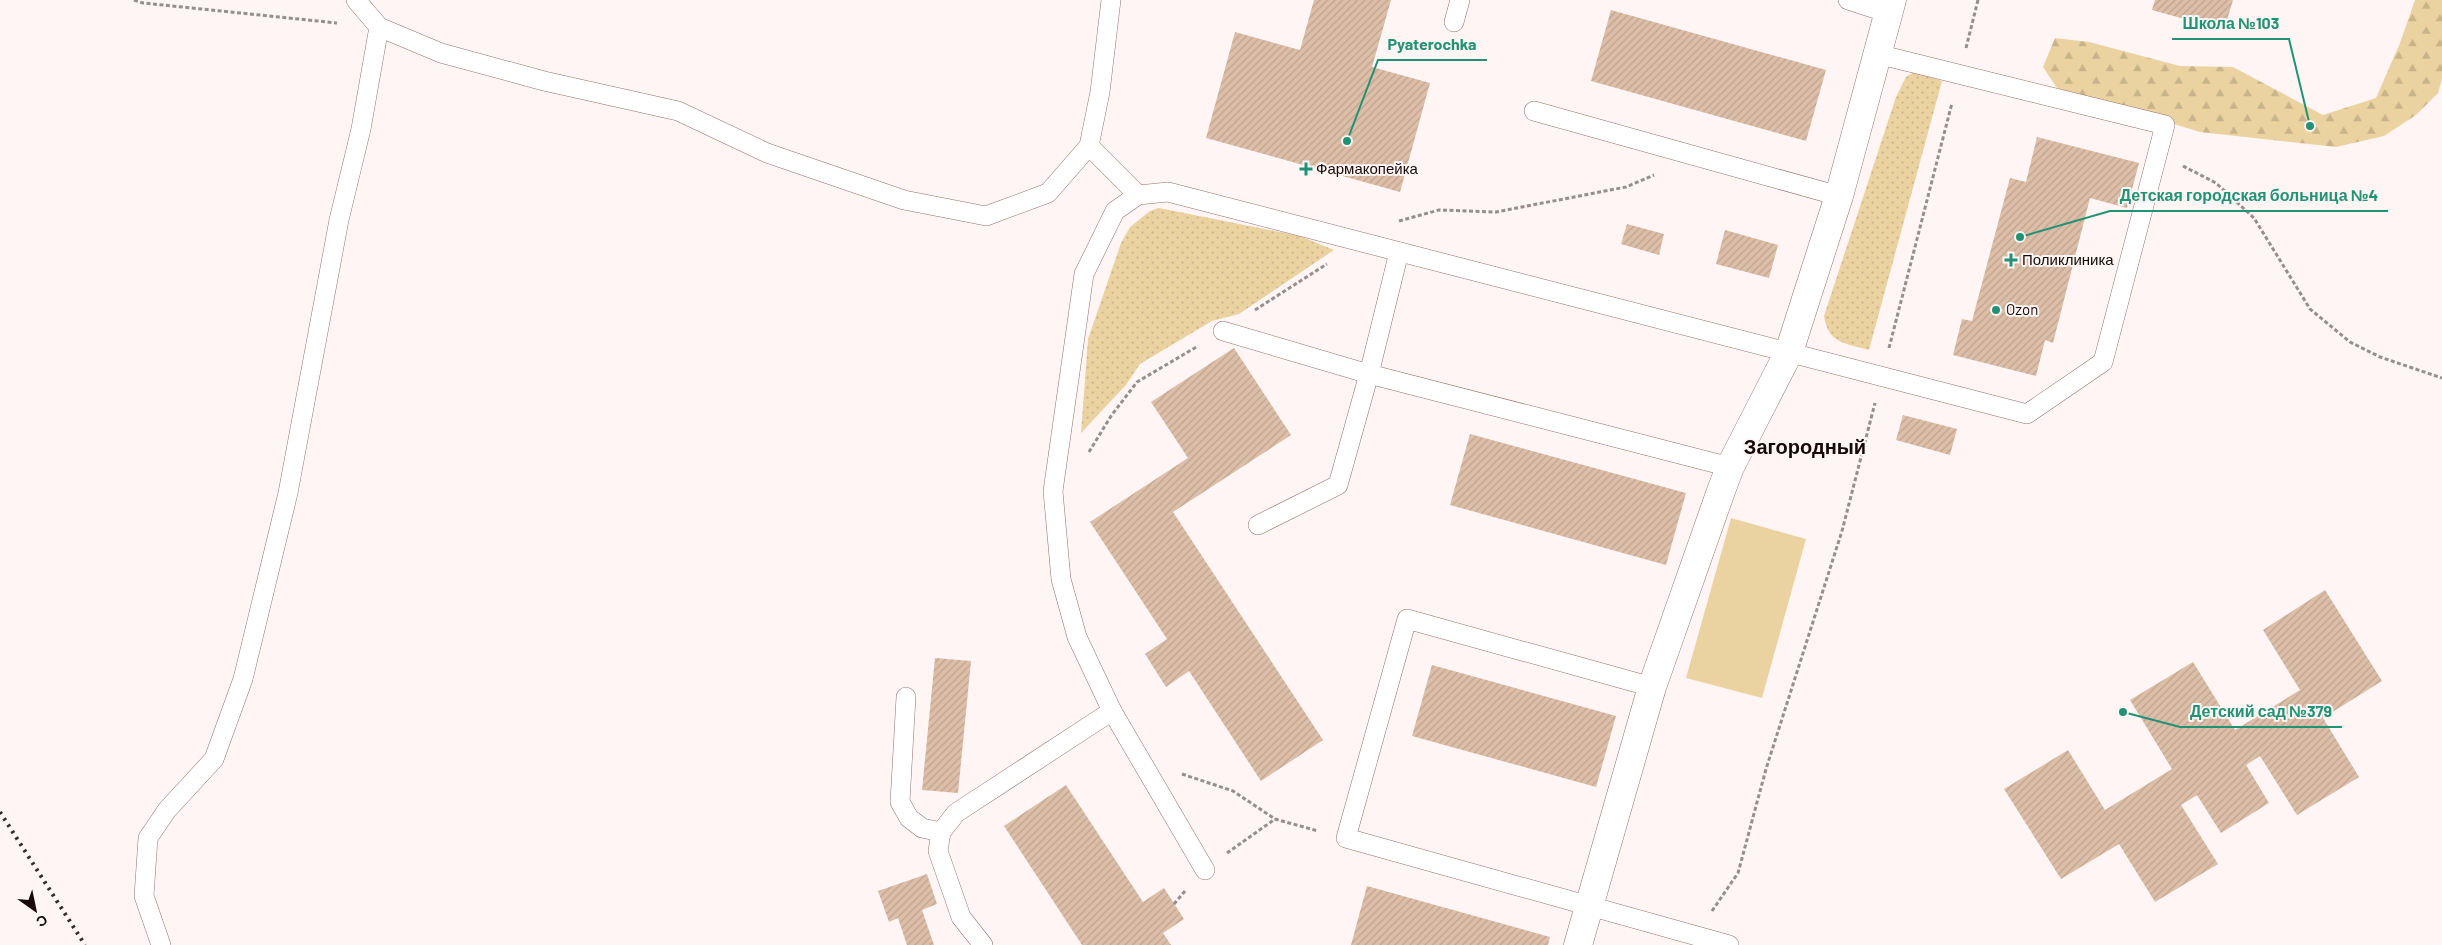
<svg xmlns="http://www.w3.org/2000/svg" width="2442" height="945" font-family="Barlow,sans-serif">
	<style>
		.grass { fill: url(#grass-dots) }
		.forest { fill: url(#forest-firs) }
		.park { fill: #ebd3a1 }
		.building { fill: url(#building-hatch) }
		.lines { fill: none; stroke-linecap: round; stroke-linejoin: round }
		.service-casing { stroke: #95726c; stroke-width: 20 }
		.minor-casing { stroke: #95726c; stroke-width: 29 }
		.path { stroke: #988d8c; stroke-width: 3; stroke-dasharray: 4 2.5; stroke-linecap: butt }
		.service { stroke: #fff; stroke-width: 19 }
		.minor { stroke: #fff; stroke-width: 28 }
		.rail { stroke: #362a29; stroke-width: 4; stroke-dasharray: 2.5 5; stroke-linecap: butt }
		.poi-dot { fill: #219274; stroke: #fef5f4; stroke-width: 2 }
		.labels { text-anchor: middle; stroke-width: 4; stroke-linejoin: round; paint-order: stroke }
		.poi-label { font-size: 15px; fill: #160908; stroke: #fef5f4; text-anchor: start }
		.district-label { font-size: 20px; font-weight: bold; fill: #160908; stroke: #fef5f4 }
		.leader { fill: none; stroke: #219274; stroke-width: 2 }
		.callout-dot { fill: #219274; stroke: #fef5f4; stroke-width: 2 }
		.callout-label { font-size: 16px; text-anchor: middle; font-weight: bold; fill: #219274; stroke: #fef5f4; stroke-width: 4; stroke-linejoin: round; paint-order: stroke }
	</style>
	<defs>
		<pattern id="grass-dots" width="8" height="8" patternUnits="userSpaceOnUse" patternTransform="scale(1.25)"><rect width="8" height="8" fill="#ebd3a1"/><path d="M2 2h.1M6 6h.1" fill="none" stroke="#c9b489" stroke-width="1.8" stroke-linecap="round"/></pattern>
		<pattern id="forest-firs" width="22" height="20" patternUnits="userSpaceOnUse" patternTransform="scale(1.25)"><rect width="22" height="20" fill="#ebd3a1"/><path d="M5 1l3.5 6h-7zM16 11l3.5 6h-7z" fill="#c9b489"/></pattern>
		<pattern id="building-hatch" width="6" height="6" patternUnits="userSpaceOnUse" patternTransform="scale(1.25)"><rect width="6" height="6" fill="#ddbfa9"/><path d="M-1 1l2-2M0 6l6-6M5 7l2-2" fill="none" stroke="#bda390"/></pattern>
	</defs>
	<rect width="100%" height="100%" fill="#fef5f4"/>
	<g class="grass">
		<path d="M 1914,72 L 1942,81 L 1869,350 C 1846,343 1828,344 1824,316 L 1896,97 L 1906,77 Z"/>
		<path d="M 1159,208 L 1300,236 L 1334,250 L 1239,314 L 1212,321 L 1140,364 L 1126,385 L 1081,433 L 1088,339 L 1121,243 L 1130,227 L 1150,211 Z"/>
	</g>
	<path class="forest" d="M 2415,0 L 2442,0 L 2442,79 L 2438,93 L 2416,115 L 2384,136 L 2336,147 L 2200,132 L 2057,88 L 2043,67 L 2055,38 L 2089,42 L 2180,66 L 2233,67 L 2323,115 L 2376,98 L 2400,43 Z"/>
	<path class="park" d="M 1731,518 L 1806,539 L 1762,698 L 1686,678 Z"/>
	<g class="building">
		<path d="M 1314,0 L 1391,0 L 1372,67 L 1430,83 L 1400,192 L 1206,138 L 1235,32 L 1300,50 Z"/>
		<path d="M 2155,0 L 2233,0 L 2224,30 L 2152,10 Z"/>
		<path d="M 1611,10 L 1826,70 L 1806,141 L 1591,81 Z"/>
		<path d="M 2037,137 L 2139,163 L 2127,208 L 2090,198 L 2053,343 L 2045,340 L 2036,376 L 1953,355 L 1962,319 L 1972,321 L 2010,178 L 2026,182 Z"/>
		<path d="M 1627,224 L 1664,234 L 1659,255 L 1621,244 Z"/>
		<path d="M 1725,230 L 1778,245 L 1769,278 L 1716,264 Z"/>
		<path d="M 1234,348 L 1291,435 L 1173,512 L 1323,740 L 1261,781 L 1189,671 L 1166,687 L 1145,654 L 1167,639 L 1090,522 L 1188,458 L 1151,402 Z"/>
		<path d="M 1903,415 L 1957,429 L 1950,455 L 1896,440 Z"/>
		<path d="M 1470,434 L 1686,493 L 1666,565 L 1450,505 Z"/>
		<path d="M 2325,590 L 2382,681 L 2323,718 L 2359,777 L 2297,815 L 2260,756 L 2246,765 L 2269,803 L 2221,833 L 2197,795 L 2181,805 L 2218,864 L 2155,902 L 2119,844 L 2061,879 L 2004,789 L 2068,750 L 2105,810 L 2172,769 L 2130,700 L 2193,662 L 2235,730 L 2300,690 L 2263,630 Z"/>
		<path d="M 935,658 L 971,661 L 958,793 L 922,790 Z"/>
		<path d="M 1432,665 L 1616,716 L 1596,787 L 1412,736 Z"/>
		<path d="M 1066,785 L 1143,902 L 1164,888 L 1184,919 L 1163,933 L 1171,945 L 1082,945 L 1004,826 Z"/>
		<path d="M 927,874 L 937,904 L 922,910 L 934,945 L 907,945 L 898,918 L 889,922 L 878,891 Z"/>
		<path d="M 1367,886 L 1550,937 L 1548,945 L 1351,945 Z"/>
	</g>
	<g class="lines">
		<g class="service-casing">
			<g id="service">
				<path d="M 356,0 L 379,27 L 441,53 L 544,81 L 678,111 L 767,153 L 904,200 L 986,216 L 1048,193 L 1089,146 L 1100,92 L 1111,0"/>
				<path d="M 1848,0 L 1888,13"/>
				<path d="M 1454,22 L 1460,0"/>
				<path d="M 1534,111 L 1839,196"/>
				<path d="M 1089,146 L 1138,195"/>
				<path d="M 1223,331 L 1369,374 L 1730,467"/>
				<path d="M 1258,525 L 1338,485 L 1369,374 L 1399,252"/>
				<path d="M 1652,687 L 1407,619 L 1346,838 L 1729,945"/>
				<path d="M 906,697 L 900,802 L 909,818 L 922,828 L 941,832"/>
				<path d="M 1205,870 L 1112,711 L 1077,637 L 1061,579 L 1053,491 L 1084,274 L 1115,211 L 1138,195 L 1168,192 L 2027,414 L 2103,362 L 2165,125 L 1877,54"/>
				<path d="M 161,945 L 144,896 L 148,838 L 167,810 L 214,759 L 243,679 L 288,493 L 339,220 L 361,129 L 379,27"/>
				<path d="M 983,945 L 961,917 L 938,851 L 941,832 L 956,813 L 1112,711"/>
			</g>
		</g>
		<g class="minor-casing">
			<path id="minor" d="M 1578,945 L 1652,687 L 1721,491 L 1730,467 L 1789,352 L 1839,196 L 1892,0"/>
		</g>
		<g class="path">
			<path d="M 134,0 L 143,3 L 337,23"/>
			<path d="M 1966,48 L 1978,0"/>
			<path d="M 2183,166 L 2216,183 L 2254,218 L 2310,309 L 2350,342 L 2380,357 L 2442,378"/>
			<path d="M 1399,221 L 1439,210 L 1496,212 L 1626,187 L 1654,175"/>
			<path d="M 1255,310 L 1327,264"/>
			<path d="M 1889,348 L 1952,103"/>
			<path d="M 1089,452 L 1111,416 L 1137,382 L 1198,346"/>
			<path d="M 1182,774 L 1233,791 L 1275,819 L 1318,831"/>
			<path d="M 1227,853 L 1275,819"/>
			<path d="M 1174,904 L 1185,891"/>
			<path d="M 1712,911 L 1738,873 L 1766,769 L 1842,531 L 1875,403"/>
		</g>
		<use href="#service" class="service"/>
		<use href="#minor" class="minor"/>
		<path class="rail" d="M 0,812 L 85,945"/>
	</g>
	<g class="poi-dot">
		<path d="M1303.5 161.5h5v5h5v5h-5v5h-5v-5h-5v-5h5z"/>
		<path d="M2008.5 252.5h5v5h5v5h-5v5h-5v-5h-5v-5h5z"/>
		<circle cx="1996" cy="310" r="5"/>
	</g>
	<g class="labels">
		<g class="poi-label">
			<text x="1316" y="174">Фармакопейка</text>
			<text x="2022" y="265">Поликлиника</text>
			<text x="2006" y="315">Ozon</text>
		</g>
		<g class="district-label">
			<text x="1805" y="454">Загородный</text>
		</g>
	</g>
	<path class="leader" d="M2310 126L2289 39H2172M1347 141L1378 60H1487M2020 237L2110 211H2388M2123 712L2180 727H2342"/>
	<g class="callout-dot">
		<circle cx="2310" cy="126" r="5"/>
		<circle cx="1347" cy="141" r="5"/>
		<circle cx="2020" cy="237" r="5"/>
		<circle cx="2123" cy="712" r="5"/>
	</g>
	<g class="callout-label">
		<text x="2231" y="29">Школа №103</text>
		<text x="1432" y="50">Pyaterochka</text>
		<text x="2249" y="201">Детская городская больница №4</text>
		<text x="2261" y="717">Детский сад №379</text>
	</g>
	<g transform="translate(35 910) rotate(147)" stroke="#fef5f4" stroke-width="4" paint-order="stroke">
	<path d="M0-4L9 19L0 12L-9 19Z" fill="#160908"/>
	<text y="-8" font-size="14" font-weight="bold" text-anchor="middle" fill="#160908">С</text>
	</g>
</svg>
